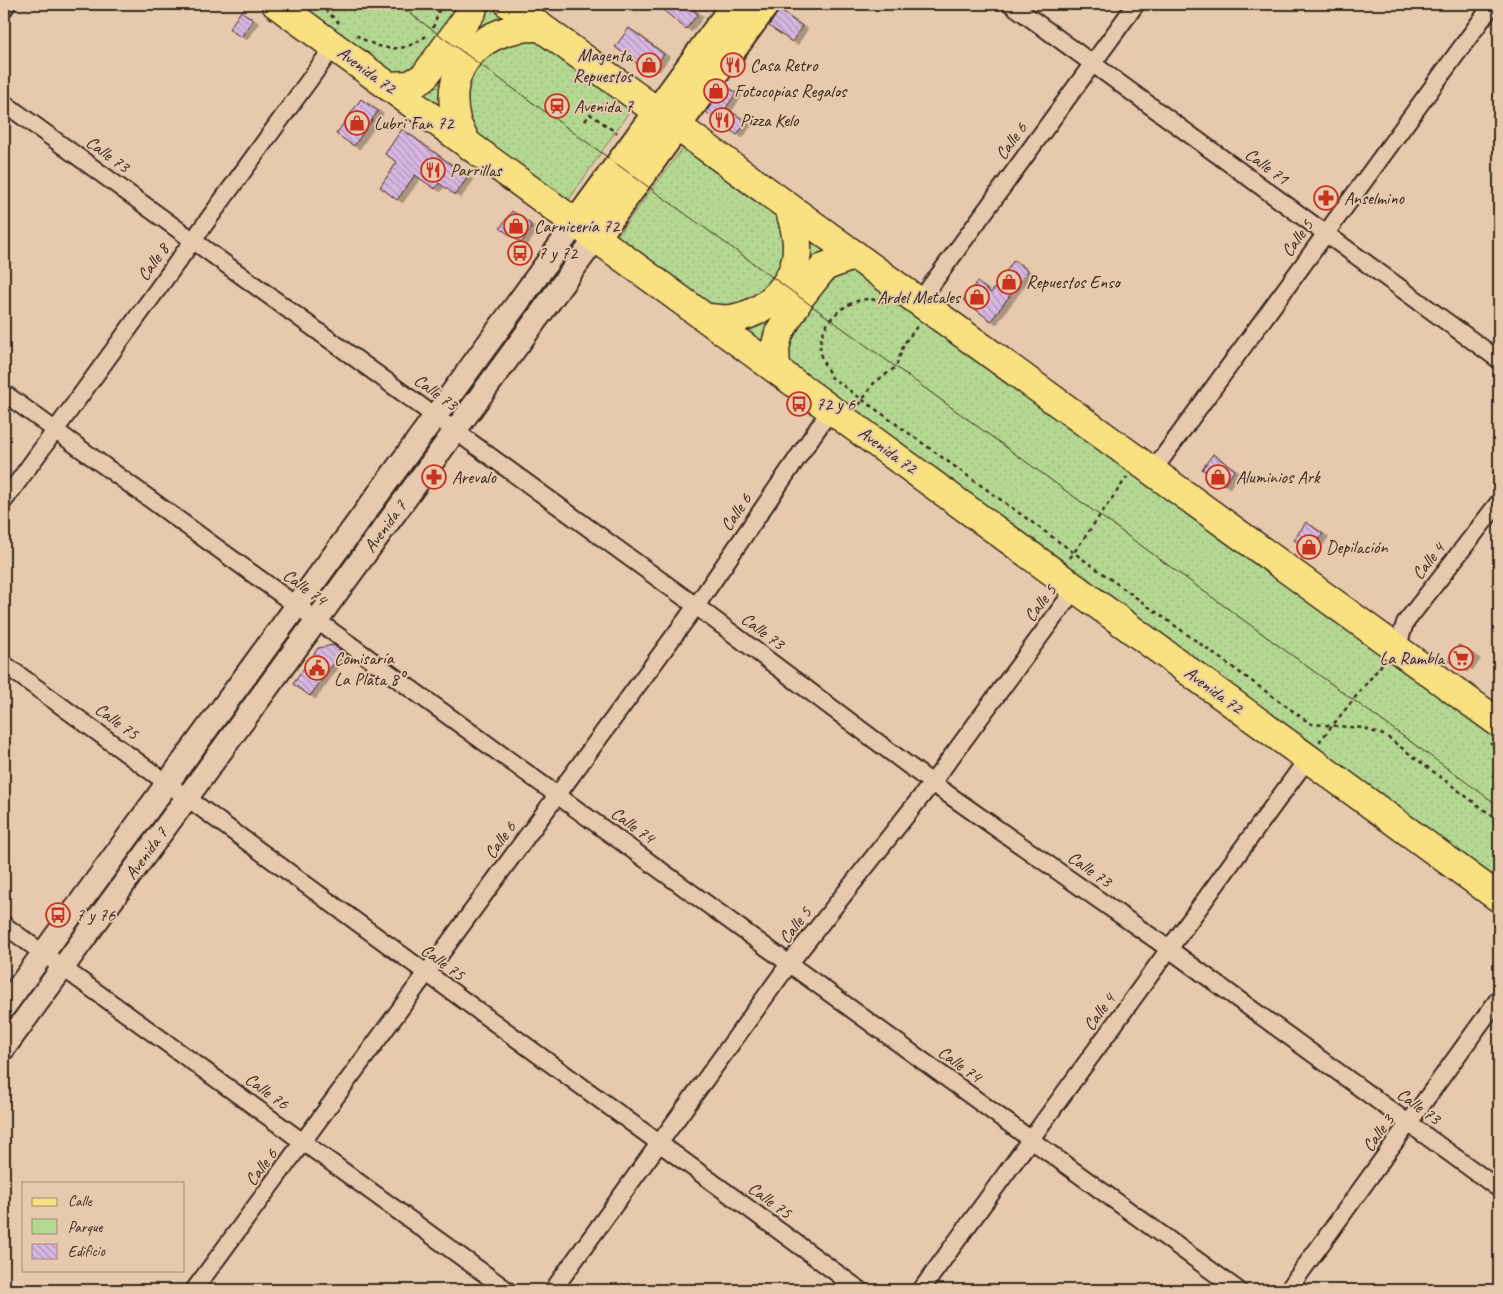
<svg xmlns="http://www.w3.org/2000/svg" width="1503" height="1294" font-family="Caveat,sans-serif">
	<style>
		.green { fill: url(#green-dots); stroke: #788158 }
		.building { fill: url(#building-back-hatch); stroke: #3b2a1e; filter: url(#shadow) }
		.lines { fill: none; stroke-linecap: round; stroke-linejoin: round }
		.street-casing { stroke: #3b2a1e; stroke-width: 20 }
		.secondary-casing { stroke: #3b2a1e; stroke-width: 26 }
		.primary-casing { stroke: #3b2a1e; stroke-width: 30 }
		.highway-casing { stroke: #3b2a1e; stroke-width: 31 }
		.path { stroke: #3b2a1e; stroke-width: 2.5; stroke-dasharray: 4 4; stroke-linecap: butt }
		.street { stroke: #e7caae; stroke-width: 16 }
		.secondary { stroke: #e7caae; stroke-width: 22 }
		.primary { stroke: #f9e181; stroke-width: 26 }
		.highway { stroke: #f9e181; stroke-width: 28 }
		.tram { stroke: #3b2a1e; stroke-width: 1 }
		.labels { text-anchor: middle; stroke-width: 4; stroke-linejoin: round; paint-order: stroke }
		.poi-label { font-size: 18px; fill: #3b2a1e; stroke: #e7caae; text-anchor: start }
		.street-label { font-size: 18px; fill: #3b2a1e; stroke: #e7caae }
	</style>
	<defs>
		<pattern id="green-dots" width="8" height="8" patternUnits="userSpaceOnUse" patternTransform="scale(1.25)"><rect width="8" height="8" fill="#b4d892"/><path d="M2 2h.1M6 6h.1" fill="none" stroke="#9cba7d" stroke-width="1.8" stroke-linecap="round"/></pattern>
		<pattern id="building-back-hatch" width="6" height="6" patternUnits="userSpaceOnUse" patternTransform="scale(1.25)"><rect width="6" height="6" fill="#d9b7e3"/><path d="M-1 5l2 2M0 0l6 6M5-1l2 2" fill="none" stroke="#b195b7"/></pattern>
		<filter id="shadow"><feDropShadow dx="5.5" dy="3" stdDeviation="0" flood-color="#0004"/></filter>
	</defs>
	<rect width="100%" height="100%" fill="#e7caae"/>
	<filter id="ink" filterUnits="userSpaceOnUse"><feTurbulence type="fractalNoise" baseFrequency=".02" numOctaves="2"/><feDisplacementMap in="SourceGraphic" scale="10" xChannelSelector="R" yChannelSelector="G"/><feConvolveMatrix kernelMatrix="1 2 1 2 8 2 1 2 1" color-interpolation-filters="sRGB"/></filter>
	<g filter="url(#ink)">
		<g class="green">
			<path d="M 298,4 L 470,4 L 419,74 L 398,77 Z"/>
			<path d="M 483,4 L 494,4 L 514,17 L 491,25 L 447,115 L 416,91 Z"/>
			<path d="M 506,36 L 546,40 L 633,106 L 568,201 C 548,187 480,144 471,127 C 462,109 463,85 473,68 C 479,56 496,45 506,36 Z"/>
			<path d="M 686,144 L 779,215 L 790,241 L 775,288 L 730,307 L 709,303 L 617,236 Z"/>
			<path d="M 806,237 L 835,256 L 766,346 L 740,327 Z"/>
			<path d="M 850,268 L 1499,740 L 1499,883 L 785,361 L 782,336 L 827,273 Z"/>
		</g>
		<g class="building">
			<path d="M 656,4 L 686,4 L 698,14 L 686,29 Z"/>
			<path d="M 779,10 L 802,26 L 792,42 L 769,26 Z"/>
			<path d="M 241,11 L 253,20 L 241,37 L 229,29 Z"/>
			<path d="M 629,28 L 664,54 L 654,68 L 643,68 L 615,47 Z"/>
			<path d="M 725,85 L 736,93 L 726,108 L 746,122 L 737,135 L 706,112 Z"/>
			<path d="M 361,99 L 378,111 L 354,146 L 336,134 Z"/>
			<path d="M 402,129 L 468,177 L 455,195 L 439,183 L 435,189 L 415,175 L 397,200 L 380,187 L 397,162 L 385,154 Z"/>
			<path d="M 512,211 L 530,224 L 531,229 L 521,243 L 500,228 Z"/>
			<path d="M 1014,260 L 1028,271 L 991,321 L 963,300 L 977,282 L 991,293 Z"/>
			<path d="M 1213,454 L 1235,470 L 1224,485 L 1202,469 Z"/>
			<path d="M 1306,522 L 1323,534 L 1310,552 L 1294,540 Z"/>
			<path d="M 333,645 L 342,652 L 310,696 L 293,684 L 318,648 Z"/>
			<path d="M 1459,645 L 1475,656 L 1467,667 L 1464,665 L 1462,669 L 1448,660 Z"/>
		</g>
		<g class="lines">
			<g class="street-casing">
				<g id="street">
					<path d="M 1011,4 L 1499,360"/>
					<path d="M 4,9 L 7,4"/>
					<path d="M 4,103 L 696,606 L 932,783 L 1169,949 L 1499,1189"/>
					<path d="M 919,302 L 1136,4"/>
					<path d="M 4,393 L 1238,1290"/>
					<path d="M 1152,472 L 1493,4"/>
					<path d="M 4,501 L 334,46"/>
					<path d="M 1397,649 L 1405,623 L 1499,502"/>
					<path d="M 4,664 L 860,1290"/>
					<path d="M 4,925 L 507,1290"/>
					<path d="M 194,1290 L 696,606 L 831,409"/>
					<path d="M 553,1290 L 789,964 L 932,783 L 1075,589"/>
					<path d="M 921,1290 L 1308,758"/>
					<path d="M 1288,1290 L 1499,998"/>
				</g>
			</g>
			<g class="secondary-casing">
				<g id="secondary">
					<path d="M 4,1007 L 576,223"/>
					<path d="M 4,1048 L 596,238"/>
				</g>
			</g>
			<g class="primary-casing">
				<g id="primary">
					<path d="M 576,223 L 735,4"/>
					<path d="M 596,238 L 766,4"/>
				</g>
			</g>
			<g class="highway-casing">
				<g id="highway">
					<path d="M 276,4 L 1499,898"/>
					<path d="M 509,4 L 1499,723"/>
					<path d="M 388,86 L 410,85 L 424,77 L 472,11 L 474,4"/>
					<path d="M 466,142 C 463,135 458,128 456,120 C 442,63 486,25 540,27"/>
					<path d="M 708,318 C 715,318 724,320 731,319 C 766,314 798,282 797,246 C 797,232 793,221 789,208"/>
					<path d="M 776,369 L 775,348 L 779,333 L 801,296 L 824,267 L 855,255"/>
				</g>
			</g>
			<g class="path">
				<path d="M 319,4 L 339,23"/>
				<path d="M 433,28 L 441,4"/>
				<path d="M 356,35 C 380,50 401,55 426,36"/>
				<path d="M 585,121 L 590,114 L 617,133"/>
				<path d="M 883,302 C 879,301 873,299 868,299 C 841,301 815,328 821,356 C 823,363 828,370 831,377 L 1311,724 L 1363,728 L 1386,736 L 1499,821"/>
				<path d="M 859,405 L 874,383 L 896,367 L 904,344 L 918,325"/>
				<path d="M 1070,558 L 1127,477"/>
				<path d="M 1319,742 L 1383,663"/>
				<path d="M 1490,743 L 1499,749"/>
			</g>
			<use href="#street" class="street"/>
			<use href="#secondary" class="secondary"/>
			<use href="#primary" class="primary"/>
			<use href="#highway" class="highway"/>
			<path class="tram" d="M 397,4 L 1499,806"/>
		</g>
	</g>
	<defs>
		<g id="shop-ring" transform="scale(1.25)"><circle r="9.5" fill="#e7caae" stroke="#c8321e" stroke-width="1.5"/><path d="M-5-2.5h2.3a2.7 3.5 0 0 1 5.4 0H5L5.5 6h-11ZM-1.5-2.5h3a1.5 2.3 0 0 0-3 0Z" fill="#c8321e"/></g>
		<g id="restaurant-ring" transform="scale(1.25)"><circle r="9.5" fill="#e7caae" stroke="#c8321e" stroke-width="1.5"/><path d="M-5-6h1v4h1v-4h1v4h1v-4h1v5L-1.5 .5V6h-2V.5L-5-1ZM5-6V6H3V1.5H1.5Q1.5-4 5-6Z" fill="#c8321e"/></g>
		<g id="station-ring" transform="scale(1.25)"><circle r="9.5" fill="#e7caae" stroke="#c8321e" stroke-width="1.5"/><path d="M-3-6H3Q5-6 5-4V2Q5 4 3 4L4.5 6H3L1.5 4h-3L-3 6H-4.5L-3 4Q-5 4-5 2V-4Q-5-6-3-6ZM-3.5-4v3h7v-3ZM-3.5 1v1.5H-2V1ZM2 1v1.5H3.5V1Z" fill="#c8321e"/></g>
		<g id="pharmacy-ring" transform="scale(1.25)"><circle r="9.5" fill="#e7caae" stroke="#c8321e" stroke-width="1.5"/><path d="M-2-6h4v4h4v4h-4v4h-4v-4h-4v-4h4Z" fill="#c8321e"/></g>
		<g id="bus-ring" transform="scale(1.25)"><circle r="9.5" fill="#e7caae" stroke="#c8321e" stroke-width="1.5"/><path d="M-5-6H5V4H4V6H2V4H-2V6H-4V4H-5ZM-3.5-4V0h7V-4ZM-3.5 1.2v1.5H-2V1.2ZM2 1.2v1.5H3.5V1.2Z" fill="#c8321e"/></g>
		<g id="supermarket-ring" transform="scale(1.25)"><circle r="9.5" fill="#e7caae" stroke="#c8321e" stroke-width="1.5"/><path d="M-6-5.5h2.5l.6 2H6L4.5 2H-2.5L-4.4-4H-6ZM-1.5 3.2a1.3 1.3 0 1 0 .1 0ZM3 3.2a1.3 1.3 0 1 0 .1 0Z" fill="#c8321e"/></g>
		<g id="civic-ring" transform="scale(1.25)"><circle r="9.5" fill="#e7caae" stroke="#c8321e" stroke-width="1.5"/><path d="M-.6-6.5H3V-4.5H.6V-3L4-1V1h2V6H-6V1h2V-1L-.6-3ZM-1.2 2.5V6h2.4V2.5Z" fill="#c8321e"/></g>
	</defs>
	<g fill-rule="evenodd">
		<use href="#shop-ring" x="649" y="65"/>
		<use href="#restaurant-ring" x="733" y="65"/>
		<use href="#shop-ring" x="716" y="91"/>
		<use href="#station-ring" x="557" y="106"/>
		<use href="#restaurant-ring" x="722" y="120"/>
		<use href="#shop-ring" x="357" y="123"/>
		<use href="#restaurant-ring" x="433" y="170"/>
		<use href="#pharmacy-ring" x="1326" y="198"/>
		<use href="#shop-ring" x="516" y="226"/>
		<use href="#bus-ring" x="520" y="253"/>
		<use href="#shop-ring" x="1009" y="282"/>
		<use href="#shop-ring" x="977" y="297"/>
		<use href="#bus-ring" x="799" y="404"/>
		<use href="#pharmacy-ring" x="434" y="477"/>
		<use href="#shop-ring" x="1218" y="477"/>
		<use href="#shop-ring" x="1309" y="547"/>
		<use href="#supermarket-ring" x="1461" y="658"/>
		<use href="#civic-ring" x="317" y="668"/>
		<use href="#bus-ring" x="58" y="915"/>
	</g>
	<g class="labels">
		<g class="poi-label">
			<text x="632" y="61" text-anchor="end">Magenta<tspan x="632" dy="21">Repuestos</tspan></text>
			<text x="750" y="71">Casa Retro</text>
			<text x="734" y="97">Fotocopias Regalos</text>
			<text x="574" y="112">Avenida 7</text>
			<text x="740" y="126">Pizza Kelo</text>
			<text x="374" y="129">Lubri Fan 72</text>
			<text x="450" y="176">Parrillas</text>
			<text x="1344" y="204">Anselmino</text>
			<text x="534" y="232">Carnicería 72</text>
			<text x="538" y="259">7 y 72</text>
			<text x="1026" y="288">Repuestos Enso</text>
			<text x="960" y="303" text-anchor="end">Ardel Metales</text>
			<text x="816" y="410">72 y 6</text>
			<text x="452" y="483">Arevalo</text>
			<text x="1236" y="483">Aluminios Ark</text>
			<text x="1326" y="553">Depilación</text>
			<text x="334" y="664">Comisaría<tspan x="334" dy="21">La Plata 8°</tspan></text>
			<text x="1444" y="664" text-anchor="end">La Rambla</text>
			<text x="76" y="921">7 y 76</text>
		</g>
		<g class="street-label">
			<text transform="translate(367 70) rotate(36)" y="6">Avenida 72</text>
			<text transform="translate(1011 141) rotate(-54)" y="6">Calle 6</text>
			<text transform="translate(108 154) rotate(36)" y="6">Calle 73</text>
			<text transform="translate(1267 166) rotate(36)" y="6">Calle 71</text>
			<text transform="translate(1297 238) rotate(-54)" y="6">Calle 5</text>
			<text transform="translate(153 262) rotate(-54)" y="6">Calle 8</text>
			<text transform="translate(436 392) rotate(36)" y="6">Calle 73</text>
			<text transform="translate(888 450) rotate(36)" y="6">Avenida 72</text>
			<text transform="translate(736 512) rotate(-56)" y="6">Calle 6</text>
			<text transform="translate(385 526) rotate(-54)" y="6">Avenida 7</text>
			<text transform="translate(1428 561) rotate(-52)" y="6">Calle 4</text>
			<text transform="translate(305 587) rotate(36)" y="6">Calle 74</text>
			<text transform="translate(1040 603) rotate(-53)" y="6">Calle 5</text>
			<text transform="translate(763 631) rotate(37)" y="6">Calle 73</text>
			<text transform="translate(1214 690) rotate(36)" y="6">Avenida 72</text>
			<text transform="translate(117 721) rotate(36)" y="6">Calle 75</text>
			<text transform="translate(633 825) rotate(36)" y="6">Calle 74</text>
			<text transform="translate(500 840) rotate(-54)" y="6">Calle 6</text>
			<text transform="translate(146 853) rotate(-54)" y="6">Avenida 7</text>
			<text transform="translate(1090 869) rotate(35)" y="6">Calle 73</text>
			<text transform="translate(795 925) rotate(-52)" y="6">Calle 5</text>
			<text transform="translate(443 962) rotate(36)" y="6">Calle 75</text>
			<text transform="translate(1099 1012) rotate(-54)" y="6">Calle 4</text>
			<text transform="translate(960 1064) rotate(36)" y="6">Calle 74</text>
			<text transform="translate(267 1091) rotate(36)" y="6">Calle 76</text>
			<text transform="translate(1419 1106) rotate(36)" y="6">Calle 73</text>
			<text transform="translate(1378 1133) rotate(-54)" y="6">Calle 3</text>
			<text transform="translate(261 1167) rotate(-53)" y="6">Calle 6</text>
			<text transform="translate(770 1200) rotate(36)" y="6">Calle 75</text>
		</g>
	</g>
	<rect width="1503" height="1294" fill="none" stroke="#e7caae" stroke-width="20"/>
	<rect x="10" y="10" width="1483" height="1274" fill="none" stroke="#3b2a1e" stroke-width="2" filter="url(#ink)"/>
	<rect x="22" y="1182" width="162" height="90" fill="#e7caae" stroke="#a28a74"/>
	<rect x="32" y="1198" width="25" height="8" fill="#f9e181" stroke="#a28a74"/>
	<text x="68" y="1206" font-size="15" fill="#3b2a1e">Calle</text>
	<rect x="32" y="1219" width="25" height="15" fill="#b4d892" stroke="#a28a74"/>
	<text x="68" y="1232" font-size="15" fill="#3b2a1e">Parque</text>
	<rect x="32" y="1244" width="25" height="15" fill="url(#building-back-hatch)" stroke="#a28a74"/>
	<text x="68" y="1256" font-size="15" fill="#3b2a1e">Edificio</text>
</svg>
